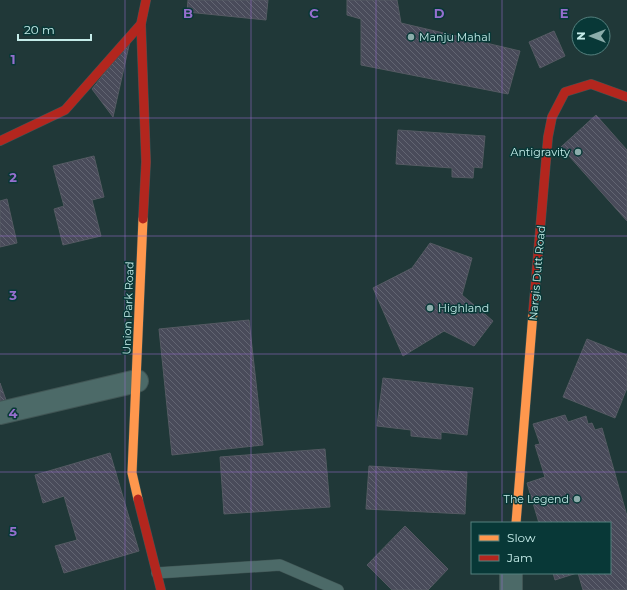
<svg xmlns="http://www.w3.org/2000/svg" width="627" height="590" font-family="Montserrat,sans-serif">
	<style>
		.building { fill: url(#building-back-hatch); stroke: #555a63 }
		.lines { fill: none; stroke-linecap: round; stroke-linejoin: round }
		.lane-casing { stroke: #405554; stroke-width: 12 }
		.street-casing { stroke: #405554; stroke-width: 24 }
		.slow-casing { stroke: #405554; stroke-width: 10 }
		.jam-casing { stroke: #405554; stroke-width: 10 }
		.lane { stroke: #4c6a68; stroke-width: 11 }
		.street { stroke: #4c6a68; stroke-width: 22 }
		.slow { stroke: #ff974d; stroke-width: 9 }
		.jam { stroke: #b3261e; stroke-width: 9 }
		.grid { fill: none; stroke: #956fce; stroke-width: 1; stroke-opacity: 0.55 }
		.poi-dot { fill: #8badab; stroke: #083837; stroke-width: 1.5 }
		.labels { text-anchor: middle; stroke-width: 3; stroke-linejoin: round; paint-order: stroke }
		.poi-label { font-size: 11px; fill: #c5ece9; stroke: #083837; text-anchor: start }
		.street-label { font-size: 11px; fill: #c5ece9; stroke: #083837 }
		.grid-label { font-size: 13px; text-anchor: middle; font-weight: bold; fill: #956fce; stroke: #083837; stroke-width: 3; stroke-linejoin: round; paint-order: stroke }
	</style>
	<defs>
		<pattern id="building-back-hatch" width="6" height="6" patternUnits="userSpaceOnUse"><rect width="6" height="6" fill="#494b5a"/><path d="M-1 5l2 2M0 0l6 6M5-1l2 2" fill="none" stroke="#626572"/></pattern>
	</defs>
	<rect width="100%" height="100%" fill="#203838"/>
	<g class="building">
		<path d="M 188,0 L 268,0 L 266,20 L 187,12 Z"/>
		<path d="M 347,0 L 397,0 L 401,23 L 520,51 L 508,94 L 361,65 L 361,19 L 347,15 Z"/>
		<path d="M 554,31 L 565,56 L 540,68 L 529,42 Z"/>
		<path d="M 130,41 L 113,117 L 92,89 Z"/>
		<path d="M 596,115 L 627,150 L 627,221 L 561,147 Z"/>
		<path d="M 398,130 L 485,136 L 482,168 L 474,167 L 473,178 L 452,177 L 452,168 L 396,164 Z"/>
		<path d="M 94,156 L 104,197 L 92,200 L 101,236 L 63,245 L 54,209 L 64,206 L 53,166 Z"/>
		<path d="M 7,199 L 17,243 L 0,247 L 0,201 Z"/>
		<path d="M 430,243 L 472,258 L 462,295 L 493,321 L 474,346 L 444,331 L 403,356 L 373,288 L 412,268 Z"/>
		<path d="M 249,320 L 263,445 L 172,455 L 159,329 Z"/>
		<path d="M 587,339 L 627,355 L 627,388 L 615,418 L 563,397 Z"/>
		<path d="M 383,378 L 473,388 L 467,435 L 441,432 L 441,439 L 411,436 L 411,430 L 377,426 Z"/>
		<path d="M 0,383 L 6,400 L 0,402 Z"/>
		<path d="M 565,415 L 568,422 L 586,416 L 588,424 L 592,423 L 595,430 L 602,428 L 627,516 L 627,590 L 583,590 L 578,573 L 610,573 L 610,523 L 539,523 L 527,483 L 545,477 L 535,445 L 540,444 L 533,424 Z"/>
		<path d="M 325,449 L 330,507 L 224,514 L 220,457 Z"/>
		<path d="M 110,453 L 139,551 L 64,573 L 55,546 L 77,540 L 64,496 L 43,503 L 35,475 Z"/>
		<path d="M 369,466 L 467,472 L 465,514 L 366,509 Z"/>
		<path d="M 405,526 L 448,569 L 428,590 L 392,590 L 367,565 Z"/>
		<path d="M 553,573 L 577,573 L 555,580 Z"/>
	</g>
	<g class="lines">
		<g class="lane-casing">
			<path id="lane" d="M 157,573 L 280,565 L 338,590"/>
		</g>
		<g class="street-casing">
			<g id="street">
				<path d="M 0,413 L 137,381"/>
				<path d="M 511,590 L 511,573"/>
			</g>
		</g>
		<g class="slow-casing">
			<g id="slow">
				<path d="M 138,499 L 132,473 L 143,219"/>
				<path d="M 516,523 L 533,313"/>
			</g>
		</g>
		<g class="jam-casing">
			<g id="jam">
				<path d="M 141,24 L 146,162 L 143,219"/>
				<path d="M 0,141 L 65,110 L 141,24 L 146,0"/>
				<path d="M 533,313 L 548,137 L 552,117 L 565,92 L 591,84 L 627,97"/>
				<path d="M 138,499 L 161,590"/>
			</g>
		</g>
		<use href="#lane" class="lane"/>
		<use href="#street" class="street"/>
		<use href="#slow" class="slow"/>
		<use href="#jam" class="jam"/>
	</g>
	<path class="grid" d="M 125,0 L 125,590M 251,0 L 251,590M 376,0 L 376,590M 502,0 L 502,523M 0,118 L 627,118M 0,236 L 627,236M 0,354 L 627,354M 0,472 L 627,472M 502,573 L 502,590"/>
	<g class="poi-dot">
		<circle cx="411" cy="37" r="4"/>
		<circle cx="578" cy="152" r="4"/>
		<circle cx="430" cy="308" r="4"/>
		<circle cx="577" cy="499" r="4"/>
	</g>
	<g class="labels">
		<g class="poi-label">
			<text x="419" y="41">Manju Mahal</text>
			<text x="570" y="156" text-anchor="end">Antigravity</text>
			<text x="438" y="312">Highland</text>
			<text x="569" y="503" text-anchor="end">The Legend</text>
		</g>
		<g class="street-label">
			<text transform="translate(537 273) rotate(-85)" y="4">Nargis Dutt Road</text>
			<text transform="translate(128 308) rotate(-88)" y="4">Union Park Road</text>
		</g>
	</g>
	<g class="grid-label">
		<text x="188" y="18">B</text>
		<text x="314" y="18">C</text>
		<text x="439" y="18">D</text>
		<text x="564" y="18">E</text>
		<text x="13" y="64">1</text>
		<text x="13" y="182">2</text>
		<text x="13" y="300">3</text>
		<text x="13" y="418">4</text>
		<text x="13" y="536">5</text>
	</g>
	<rect x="471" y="522" width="140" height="52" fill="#083837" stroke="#54807e"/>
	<rect x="479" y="535" width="20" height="6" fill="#ff974d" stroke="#54807e"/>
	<text x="507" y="542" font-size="12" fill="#c5ece9">Slow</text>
	<rect x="479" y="555" width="20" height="6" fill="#b3261e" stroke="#54807e"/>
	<text x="507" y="562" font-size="12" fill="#c5ece9">Jam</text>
	<g transform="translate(591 36) rotate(270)"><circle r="19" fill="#083837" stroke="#54807e"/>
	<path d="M0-3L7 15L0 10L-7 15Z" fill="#8badab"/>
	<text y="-6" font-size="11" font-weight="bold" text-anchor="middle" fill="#c5ece9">N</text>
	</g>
	<path d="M18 34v6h73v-6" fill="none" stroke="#c5ece9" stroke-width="2"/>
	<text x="24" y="34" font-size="12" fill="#c5ece9" stroke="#083837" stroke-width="3" paint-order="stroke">20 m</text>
</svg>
